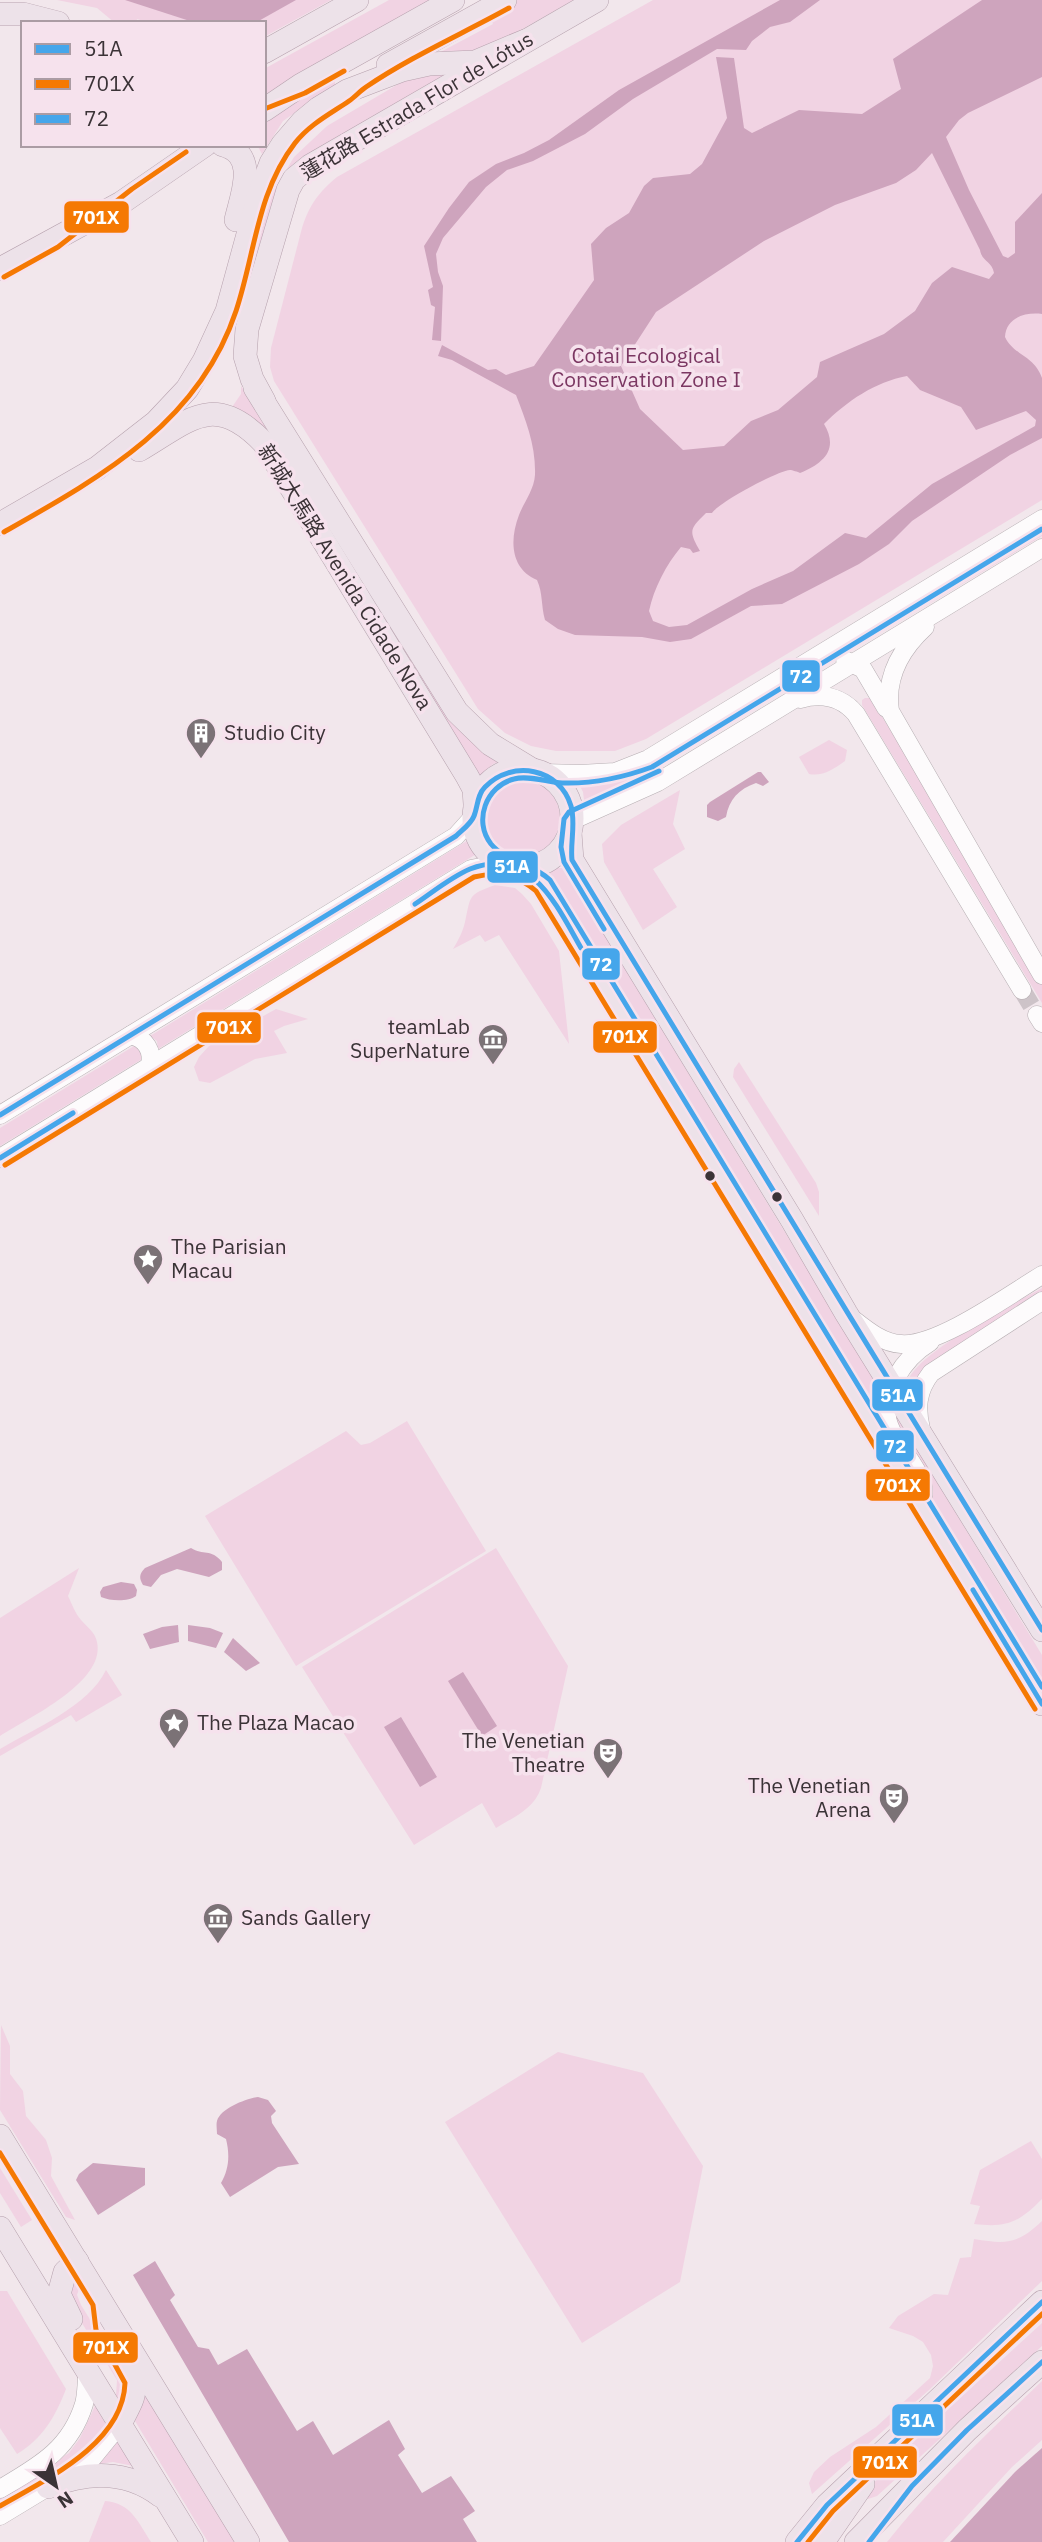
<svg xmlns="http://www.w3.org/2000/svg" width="1042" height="2542" font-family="'IBM Plex Sans','Noto Sans SC',sans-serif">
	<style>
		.green { fill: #f1d3e3 }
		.water { fill: #cea4bd; fill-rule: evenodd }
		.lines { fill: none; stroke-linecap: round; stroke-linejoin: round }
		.minor-tunnel { stroke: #cdc3c8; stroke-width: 18; stroke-dasharray: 18 9; stroke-linecap: butt }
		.minor-casing { stroke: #b6aeb2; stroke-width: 19 }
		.major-casing { stroke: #b6a1ad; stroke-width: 24 }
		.minor { stroke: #fdfbfc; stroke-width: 18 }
		.major { stroke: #ede2e9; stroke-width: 23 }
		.bus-1-casing { stroke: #f6e2ed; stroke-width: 10 }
		.bus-2-casing { stroke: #f6e2ed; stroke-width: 10 }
		.bus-3-casing { stroke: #f6e2ed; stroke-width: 10 }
		.bus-1 { stroke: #45a6eb; stroke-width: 5 }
		.bus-2 { stroke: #f57903; stroke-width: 5 }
		.bus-3 { stroke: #45a6eb; stroke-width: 5 }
		.bus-dot { fill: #3b3337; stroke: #f6e2ed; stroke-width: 2.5 }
		.labels { text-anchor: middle; stroke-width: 7; stroke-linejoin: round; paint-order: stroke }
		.street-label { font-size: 21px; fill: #3b3337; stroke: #f6e2ed }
		.park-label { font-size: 21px; fill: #7b3762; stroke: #f6e2ed }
		.poi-label { font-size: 21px; fill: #3b3337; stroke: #f6e2ed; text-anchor: start }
		.line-badge { stroke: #f6e2ed; stroke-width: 2.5 }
		.badge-label { font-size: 19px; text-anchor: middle; font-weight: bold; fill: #fff }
	</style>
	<rect width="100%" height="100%" fill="#f2e7ec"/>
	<g class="green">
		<path d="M 57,0 L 331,0 L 264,37 L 264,23 L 150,23 L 137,19 L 136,23 L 115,23 L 97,8 Z"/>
		<path d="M 389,0 L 436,0 L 264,95 L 264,69 Z"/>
		<path d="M 480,0 L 574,0 L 483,51 L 454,75 L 300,164 L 239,328 L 240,308 L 272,194 L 294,157 L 327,126 L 400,83 L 435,55 L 493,24 Z"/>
		<path d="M 653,0 L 1042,0 L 1042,500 L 646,739 L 615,751 L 556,751 L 531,746 L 505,733 L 478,709 L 274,381 L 270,367 L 271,348 L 302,228 C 309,205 319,192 337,177 Z"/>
		<path d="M 335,80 L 335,85 L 283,121 L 262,154 L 257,145 L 264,145 L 264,119 Z"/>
		<path d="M 241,386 L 503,760 L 493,764 L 476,780 L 230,410 L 241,394 Z"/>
		<path d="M 1042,529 L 1042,536 L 629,784 L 585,808 L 583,792 L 578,782 L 601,781 Z"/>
		<path d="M 865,698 L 871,698 L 1042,983 L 1042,1003 L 862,705 L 862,700 Z"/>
		<path d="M 829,740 L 847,750 L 845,761 C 835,768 823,777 809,774 L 799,757 Z"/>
		<circle cx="522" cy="818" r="38"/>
		<path d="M 680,790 L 673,824 L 685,849 L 653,869 L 677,907 L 643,930 L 604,862 L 602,844 L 621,825 Z"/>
		<path d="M 470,839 L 478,853 L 158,1049 L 157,1041 L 150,1036 Z"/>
		<path d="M 557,868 L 563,868 L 566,872 L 1042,1655 L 1042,1686 L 548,877 L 550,873 Z"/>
		<path d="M 495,885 L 515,888 L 522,894 L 531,904 L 559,951 L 569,1044 L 499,935 L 485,942 L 480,935 L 453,949 C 458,941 463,931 465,922 C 471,896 467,895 495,885 Z"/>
		<path d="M 276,1009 L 308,1019 L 284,1026 L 274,1031 L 287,1053 L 255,1059 L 210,1083 L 199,1081 L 194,1067 L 199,1057 L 209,1046 Z"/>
		<path d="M 134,1046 L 142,1050 L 142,1059 L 0,1146 L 0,1128 Z"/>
		<path d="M 739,1062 L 816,1183 L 819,1192 L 819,1216 L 733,1077 L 734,1069 Z"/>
		<path d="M 1042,1288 L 1042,1301 L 917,1379 L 910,1390 L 907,1388 C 903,1358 1016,1303 1042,1288 Z"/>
		<path d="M 407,1421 L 486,1551 L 296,1666 L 205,1516 L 346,1431 L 361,1445 L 370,1443 Z"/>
		<path d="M 496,1548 L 568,1666 L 541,1788 C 534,1809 514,1817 496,1828 L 482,1803 L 414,1845 L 302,1667 Z"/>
		<path d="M 79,1568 L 68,1596 C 72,1604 75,1613 81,1620 C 87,1627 95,1632 97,1642 C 106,1682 28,1718 0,1736 L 0,1618 Z"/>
		<path d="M 106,1670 L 122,1695 L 76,1722 L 71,1715 L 0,1756 L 0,1749 C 34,1729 89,1706 106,1670 Z"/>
		<path d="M 1,2025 L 10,2046 L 10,2074 L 23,2091 L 26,2116 L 46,2140 L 52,2158 L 51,2176 L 75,2220 L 66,2217 L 0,2110 Z"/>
		<path d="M 558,2052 L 643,2073 L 703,2166 L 680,2282 L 582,2343 L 445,2122 Z"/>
		<path d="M 1031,2141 L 1042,2159 L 1042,2199 C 1019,2222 1008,2228 974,2224 L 980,2206 L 970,2204 L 980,2170 Z"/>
		<path d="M 0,2168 L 32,2220 L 21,2227 L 0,2193 Z"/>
		<path d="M 1042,2221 L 1042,2281 L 929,2390 L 812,2494 L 809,2483 L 814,2472 L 830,2457 L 876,2427 L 930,2378 L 933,2366 L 931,2355 L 923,2342 L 913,2336 L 889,2328 L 898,2316 L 934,2294 L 948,2295 L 960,2258 L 971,2257 L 974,2239 C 1006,2244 1017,2245 1042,2221 Z"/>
		<path d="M 70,2275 L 79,2289 L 77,2295 L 81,2305 L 127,2379 L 122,2404 L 116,2395 L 117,2380 L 69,2302 Z"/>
		<path d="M 0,2291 L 7,2291 L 66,2389 C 55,2417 43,2438 17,2454 L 0,2428 Z"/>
		<path d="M 1042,2323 L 1042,2346 L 877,2496 L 868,2499 L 865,2492 L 924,2431 Z"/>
		<path d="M 1042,2381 L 1042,2440 L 1012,2467 L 943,2542 L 887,2542 C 933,2484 988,2433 1042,2381 Z"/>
		<path d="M 144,2391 L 235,2542 L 208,2542 L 129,2411 Z"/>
		<path d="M 95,2406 L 107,2426 L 93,2449 L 0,2509 L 0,2496 L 69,2453 L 80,2438 Z"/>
		<path d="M 116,2439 L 133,2466 L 113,2462 L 91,2465 L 108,2452 Z"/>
		<path d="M 105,2501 C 131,2503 138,2522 151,2542 L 89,2542 Z"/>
	</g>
	<g class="water">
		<path d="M 125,0 L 296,0 L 255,23 L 196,23 Z"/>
		<path d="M 780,0 L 820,0 L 790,22 L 770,27 L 752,41 L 746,50 L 717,49 L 633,99 L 585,134 L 533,161 L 507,170 L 486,187 L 443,238 L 436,254 L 438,272 L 443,286 L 441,341 L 432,340 L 435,307 L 431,305 L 428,290 L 433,287 L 424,246 L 449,208 L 469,182 L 496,164 L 524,153 L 549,140 L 619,90 Z"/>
		<path d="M 982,0 L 1042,0 L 1042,77 L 968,113 L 959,120 L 946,137 L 969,190 L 1003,256 L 1008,258 L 1015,253 L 1015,222 L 1042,193 L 1042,314 C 1026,312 1006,317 1005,337 C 1014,356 1034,355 1042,378 L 1042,438 L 1010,455 L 912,521 L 889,544 L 859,564 L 782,604 L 751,606 L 691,639 L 670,642 L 642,637 L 575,635 L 558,629 L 545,620 C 541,606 543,593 537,580 C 511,569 509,541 519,515 C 524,502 534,490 535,475 C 536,446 526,421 516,395 L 452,360 L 438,356 L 442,345 L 488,370 L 496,369 L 506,375 L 534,366 L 594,280 L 591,244 L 606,228 L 629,213 L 644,186 L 653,178 L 690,174 L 702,164 L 727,118 L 716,57 L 734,58 L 744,128 L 752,133 L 799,110 L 862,114 L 901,89 L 893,59 ZM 932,153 L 980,250 C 982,262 992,261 994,273 L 989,279 L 952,267 L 932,283 L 915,311 L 884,334 L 820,362 L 817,377 L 778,410 L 751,421 L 724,446 L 683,450 L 640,409 L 621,366 L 656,312 L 764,241 L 835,205 L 896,183 L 916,170 ZM 907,376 L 920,390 L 961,407 L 976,430 L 1026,411 L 1036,420 L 1035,426 L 932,484 L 866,538 L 845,533 L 793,571 L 752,589 L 687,625 L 669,627 L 653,621 L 649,611 C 654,588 666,565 681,547 L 690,549 L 693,553 L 700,551 C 688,530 690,529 706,513 L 712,513 C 718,503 777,471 790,470 C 792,470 798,472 800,473 C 824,463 839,449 824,424 C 847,401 875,382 907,376 Z"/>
		<path d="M 758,772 L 761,772 L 769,782 L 763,786 L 756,783 C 739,789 729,799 726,817 L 718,821 L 707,817 L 707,805 L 710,802 Z"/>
		<path d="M 191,1548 C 203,1556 211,1548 222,1562 L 222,1570 L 209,1577 L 177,1569 L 161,1575 L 151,1587 L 143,1585 C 139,1578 139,1574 145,1568 Z"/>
		<path d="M 121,1582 L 134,1584 L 137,1590 L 136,1596 C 128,1602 110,1601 101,1597 L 100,1592 L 103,1587 Z"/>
		<path d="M 178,1625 L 179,1642 L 150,1649 L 143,1634 L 162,1627 Z"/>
		<path d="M 188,1625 L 210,1628 L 223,1633 L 216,1648 L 188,1641 Z"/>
		<path d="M 233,1638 L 260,1663 L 246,1671 L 224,1652 Z"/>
		<path d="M 463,1672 L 497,1726 L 482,1736 L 448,1681 Z"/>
		<path d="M 401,1717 L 437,1777 L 420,1787 L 384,1727 Z"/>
		<path d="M 258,2097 L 268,2100 L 276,2111 L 271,2116 L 272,2123 L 299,2164 L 278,2167 L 230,2197 L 221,2183 C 229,2169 230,2155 226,2139 L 217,2134 C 217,2130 216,2124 217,2121 C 221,2108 246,2099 258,2097 Z"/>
		<path d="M 93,2163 L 145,2168 L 145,2185 L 98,2215 L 76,2180 L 79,2174 Z"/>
		<path d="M 155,2261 L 175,2295 L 170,2300 L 198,2347 L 209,2349 L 218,2365 L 247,2349 L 297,2431 L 313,2421 L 333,2455 L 389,2420 L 405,2449 L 398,2455 L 422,2493 L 451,2476 L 475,2511 L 463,2519 L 477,2542 L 289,2542 L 133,2275 Z"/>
		<path d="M 1042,2448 L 1042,2542 L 950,2542 L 1015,2472 Z"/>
	</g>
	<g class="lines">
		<path class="minor-tunnel" d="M 1022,990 L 1037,1015"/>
		<g class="minor-casing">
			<g id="minor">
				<path d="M 925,627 C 900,650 885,677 890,711 L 1042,975"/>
				<path d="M 845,660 L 863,669 L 886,708"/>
				<path d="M 800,699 C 821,693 841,696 856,714 L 1022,990"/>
				<path d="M 543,773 L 580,774 L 615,772 L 648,759 L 1042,519"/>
				<path d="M 573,820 L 658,782 L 1042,548"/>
				<path d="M 1037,1015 L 1042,1023"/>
				<path d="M 131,1035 C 146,1039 153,1051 150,1066"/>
				<path d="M 0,1115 L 456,836 L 473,817"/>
				<path d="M 0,1158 L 471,869 L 496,864 L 509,866"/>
				<path d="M 854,1320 C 868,1331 883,1343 901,1344 C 937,1347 1009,1295 1042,1275"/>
				<path d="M 921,1429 C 916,1408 917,1391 931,1373 L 1042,1301"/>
				<path d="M 923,1509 C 922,1499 925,1490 922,1482 C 914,1461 896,1445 889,1425 C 878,1394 905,1357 930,1342"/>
				<path d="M 0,2489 C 37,2467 70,2450 84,2404 C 87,2394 86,2382 88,2371"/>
				<path d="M 0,2516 L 89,2462 L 120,2424"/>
			</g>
		</g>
		<g class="major-casing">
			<g id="major">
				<path d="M 0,14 L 23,14 L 58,23"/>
				<path d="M 264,52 L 357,0"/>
				<path d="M 388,65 L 505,0"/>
				<path d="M 264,110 L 301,85 L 453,0"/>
				<path d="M 223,145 C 259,155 242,194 236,220"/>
				<path d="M 0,269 L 121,203 L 205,145"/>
				<path d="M 255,388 L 457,712 L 490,744 L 531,769"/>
				<path d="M 264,401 L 252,379 L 245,356 L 247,329 L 288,190 L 294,179 L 310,166 L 597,0"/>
				<path d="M 139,450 C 190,420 214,391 264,443 L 467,776 L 474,789 L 475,804"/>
				<path d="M 0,524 L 97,468 L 156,422 L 187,389 L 204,361 L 227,311 L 258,198 L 271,163 L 283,144 L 302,122 L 319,108 L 347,91 L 402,70 L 429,64 L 475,62 L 525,41"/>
				<circle cx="523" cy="818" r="49"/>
				<path d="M 570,833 L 572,860 L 792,1220 L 846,1313 L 1042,1630"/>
				<path d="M 513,867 L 527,872 L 543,885 L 1042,1704"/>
				<path d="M 0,2136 L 248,2542"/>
				<path d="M 0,2228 L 192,2542"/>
				<path d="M 71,2319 L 59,2294 L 65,2272 L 77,2261"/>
				<path d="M 120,2424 C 136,2392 140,2392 122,2360"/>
				<path d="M 48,2487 C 87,2471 127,2470 161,2496"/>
				<path d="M 797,2542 L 827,2505 L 1042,2302"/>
				<path d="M 823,2542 L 863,2484"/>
				<path d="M 856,2542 L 967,2430 L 1042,2362"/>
			</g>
		</g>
		<use href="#minor" class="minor"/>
		<use href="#major" class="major"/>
		<g class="bus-1-casing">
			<g id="bus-1">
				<path d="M 415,904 C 433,892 451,877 470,869 C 530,845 557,906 581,948"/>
				<path d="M 0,1115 L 456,836 C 462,830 471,824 474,816 C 478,806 477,795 485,787 C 512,759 560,768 571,806 C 576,823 570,843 572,860 C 729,1117 884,1374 1042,1630"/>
				<path d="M 0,1158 L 73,1113"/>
				<path d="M 973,1590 L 1042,1704"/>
				<path d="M 797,2542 L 827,2505 L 1042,2302"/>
				<path d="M 869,2542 L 912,2486 L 967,2430 L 1042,2362"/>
			</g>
		</g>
		<g class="bus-2-casing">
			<g id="bus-2">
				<path d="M 267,108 L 305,93 L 344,71"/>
				<path d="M 4,277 L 58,247 L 132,189 L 186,152"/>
				<path d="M 4,532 C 101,477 199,423 236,311 C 255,254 257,192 295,143 C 310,124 330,114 349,101 C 355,97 360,91 366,87 C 410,57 462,34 509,8"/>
				<path d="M 5,1165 L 474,877 C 498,871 518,875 536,891 L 1035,1709"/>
				<path d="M 0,2153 L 93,2305 L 96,2330 L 125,2383 C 123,2444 45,2480 0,2506"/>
				<path d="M 808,2542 L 833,2511 L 1042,2314"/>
			</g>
		</g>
		<g class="bus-3-casing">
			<g id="bus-3">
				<path d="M 1042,529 L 652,767 C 622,778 594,784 562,783 C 547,782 528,775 514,779 C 486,786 473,821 491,844 C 506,862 534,864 550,880 L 1042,1687"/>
				<path d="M 604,929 L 564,862 L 561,847 L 564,819 L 569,812 L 659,771"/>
			</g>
		</g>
		<use href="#bus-1" class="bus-1"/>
		<use href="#bus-2" class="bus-2"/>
		<use href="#bus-3" class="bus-3"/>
	</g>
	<defs>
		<g id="building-pin" transform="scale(1.575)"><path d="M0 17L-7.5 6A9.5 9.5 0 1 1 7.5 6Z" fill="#7b7276" stroke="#f6e2ed"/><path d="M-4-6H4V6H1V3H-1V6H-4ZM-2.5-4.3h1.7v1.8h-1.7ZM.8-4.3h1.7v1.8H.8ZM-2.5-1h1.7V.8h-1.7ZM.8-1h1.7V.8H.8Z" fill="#fff"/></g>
		<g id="museum-pin" transform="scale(1.575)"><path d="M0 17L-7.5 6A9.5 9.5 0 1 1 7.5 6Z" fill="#7b7276" stroke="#f6e2ed"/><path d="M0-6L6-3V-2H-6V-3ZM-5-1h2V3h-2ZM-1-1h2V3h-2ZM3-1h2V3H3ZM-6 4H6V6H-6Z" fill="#fff"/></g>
		<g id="sight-pin" transform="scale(1.575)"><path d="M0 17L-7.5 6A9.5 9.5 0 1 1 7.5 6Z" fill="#7b7276" stroke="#f6e2ed"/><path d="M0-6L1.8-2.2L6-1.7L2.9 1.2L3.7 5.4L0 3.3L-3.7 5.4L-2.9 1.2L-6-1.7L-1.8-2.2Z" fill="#fff"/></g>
		<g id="theatre-pin" transform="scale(1.575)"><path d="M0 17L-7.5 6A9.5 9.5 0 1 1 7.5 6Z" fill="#7b7276" stroke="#f6e2ed"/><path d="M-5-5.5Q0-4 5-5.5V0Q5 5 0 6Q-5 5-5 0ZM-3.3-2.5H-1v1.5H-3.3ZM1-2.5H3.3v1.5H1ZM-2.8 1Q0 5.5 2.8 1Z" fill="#fff"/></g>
	</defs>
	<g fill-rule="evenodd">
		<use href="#building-pin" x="201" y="733"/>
		<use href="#museum-pin" x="493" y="1039"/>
		<use href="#sight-pin" x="148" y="1259"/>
		<use href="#sight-pin" x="174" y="1723"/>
		<use href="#theatre-pin" x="608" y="1753"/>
		<use href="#theatre-pin" x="894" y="1798"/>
		<use href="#museum-pin" x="218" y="1918"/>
	</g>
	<g class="bus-dot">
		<circle cx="710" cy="1176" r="6"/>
		<circle cx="777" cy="1197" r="6"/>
	</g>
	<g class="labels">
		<g class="street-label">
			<text transform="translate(417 106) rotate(-31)" y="7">蓮花路 Estrada Flor de Lótus</text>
			<text transform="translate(345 577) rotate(58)" y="7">新城大馬路 Avenida Cidade Nova</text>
		</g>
		<g class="park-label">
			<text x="646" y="363">Cotai Ecological<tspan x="646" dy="24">Conservation Zone I</tspan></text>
		</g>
		<g class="poi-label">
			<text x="224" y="740">Studio City</text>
			<text x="470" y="1034" text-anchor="end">teamLab<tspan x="470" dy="24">SuperNature</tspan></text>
			<text x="171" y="1254">The Parisian<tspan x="171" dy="24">Macau</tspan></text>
			<text x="197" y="1730">The Plaza Macao</text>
			<text x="585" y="1748" text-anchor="end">The Venetian<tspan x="585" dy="24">Theatre</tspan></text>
			<text x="871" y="1793" text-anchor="end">The Venetian<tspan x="871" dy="24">Arena</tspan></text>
			<text x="241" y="1925">Sands Gallery</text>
		</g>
	</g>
	<g class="line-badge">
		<rect x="63" y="200" width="67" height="34" rx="7" fill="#f57903"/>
		<rect x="781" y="659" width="40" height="34" rx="7" fill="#45a6eb"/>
		<rect x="486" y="850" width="53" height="34" rx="7" fill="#45a6eb"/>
		<rect x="581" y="947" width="40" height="34" rx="7" fill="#45a6eb"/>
		<rect x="196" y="1011" width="66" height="33" rx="7" fill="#f57903"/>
		<rect x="592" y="1020" width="66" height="34" rx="7" fill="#f57903"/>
		<rect x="871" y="1378" width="53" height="34" rx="7" fill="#45a6eb"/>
		<rect x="875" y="1429" width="40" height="34" rx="7" fill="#45a6eb"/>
		<rect x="865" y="1468" width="66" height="34" rx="7" fill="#f57903"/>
		<rect x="72" y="2331" width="67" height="33" rx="7" fill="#f57903"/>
		<rect x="891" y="2403" width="53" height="34" rx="7" fill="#45a6eb"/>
		<rect x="852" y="2445" width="66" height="34" rx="7" fill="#f57903"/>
	</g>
	<g class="badge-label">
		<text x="96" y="224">701X</text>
		<text x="801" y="683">72</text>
		<text x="512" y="873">51A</text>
		<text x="601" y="971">72</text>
		<text x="229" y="1034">701X</text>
		<text x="625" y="1043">701X</text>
		<text x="898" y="1402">51A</text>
		<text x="895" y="1453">72</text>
		<text x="898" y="1492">701X</text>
		<text x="106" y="2354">701X</text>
		<text x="917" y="2427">51A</text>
		<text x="885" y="2469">701X</text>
	</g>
	<rect x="21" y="21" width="245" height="126" fill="#f6e2ed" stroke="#ab9ca4" stroke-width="2"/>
	<rect x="35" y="44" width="35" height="10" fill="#45a6eb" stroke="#ab9ca4" stroke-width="2"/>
	<text x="84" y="56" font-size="21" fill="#3b3337">51A</text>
	<rect x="35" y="79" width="35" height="10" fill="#f57903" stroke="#ab9ca4" stroke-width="2"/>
	<text x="84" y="91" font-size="21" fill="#3b3337">701X</text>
	<rect x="35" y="114" width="35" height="10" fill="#45a6eb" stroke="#ab9ca4" stroke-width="2"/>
	<text x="84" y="126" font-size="21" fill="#3b3337">72</text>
	<g transform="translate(56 2486) rotate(146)" stroke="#f6e2ed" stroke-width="5" paint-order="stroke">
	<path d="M0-5L12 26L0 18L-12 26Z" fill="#3b3337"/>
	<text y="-10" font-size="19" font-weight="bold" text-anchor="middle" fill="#3b3337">N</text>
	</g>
</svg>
